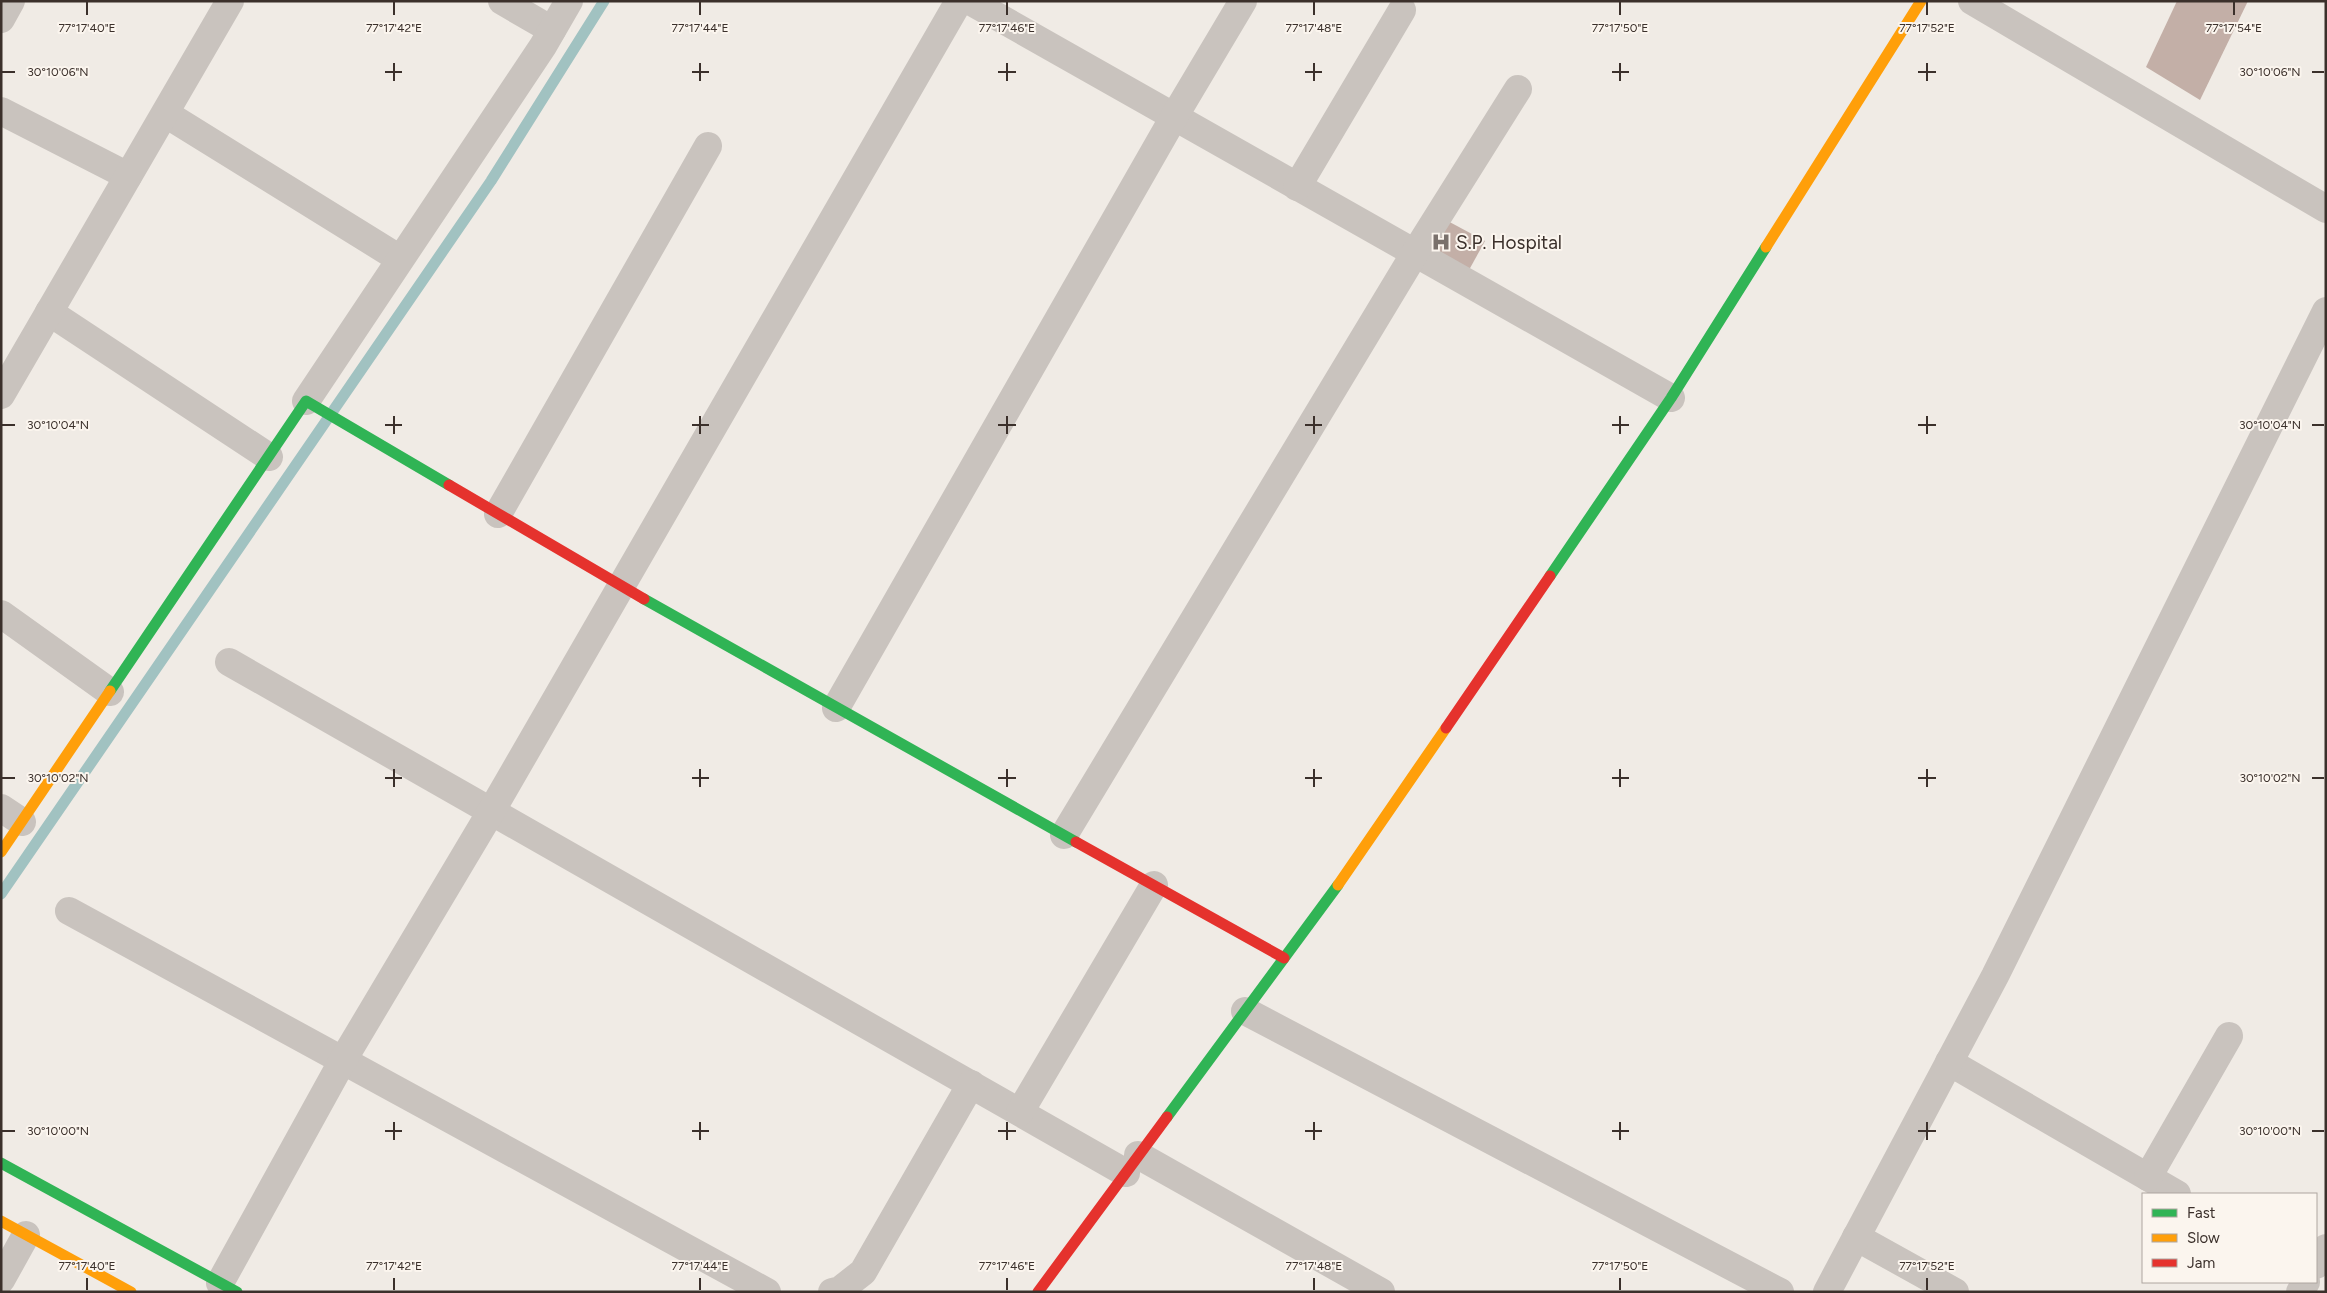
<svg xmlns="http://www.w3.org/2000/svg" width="2327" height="1293" font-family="Figtree,sans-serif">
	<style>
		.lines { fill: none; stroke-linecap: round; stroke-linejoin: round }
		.stream { stroke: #a1c2c1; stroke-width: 11 }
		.building { fill: #c3afa7 }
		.street { stroke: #c9c3be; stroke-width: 28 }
		.fast { stroke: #30b455; stroke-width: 11 }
		.slow { stroke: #ff9f0a; stroke-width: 11 }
		.jam { stroke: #e5322d; stroke-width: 11 }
		.ticks { fill: none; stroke: #3b302b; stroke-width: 2 }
		.labels { text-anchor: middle; stroke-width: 4; stroke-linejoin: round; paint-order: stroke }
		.poi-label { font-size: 19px; fill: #3b302b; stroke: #fbf5ee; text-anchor: start }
		.ticks-label { font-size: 12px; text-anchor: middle; fill: #3b302b; stroke: #fbf5ee; stroke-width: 4; stroke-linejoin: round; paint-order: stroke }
	</style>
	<rect width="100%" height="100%" fill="#f0ebe5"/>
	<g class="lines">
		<path class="stream" d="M 1,894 L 491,181 L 604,1"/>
	</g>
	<g class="building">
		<path d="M 2177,1 L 2248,1 L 2200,100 L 2146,67 Z"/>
		<path d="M 1444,219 L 1485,241 L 1469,270 L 1428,249 Z"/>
	</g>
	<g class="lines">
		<g class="street">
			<path d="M 502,1 L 552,30"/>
			<path d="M 970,1 L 1671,398"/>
			<path d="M 1972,1 L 2326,209"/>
			<path d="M 1,19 L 11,1"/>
			<path d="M 1,111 L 128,176"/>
			<path d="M 166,114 L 400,259"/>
			<path d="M 1297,187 L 1402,10"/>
			<path d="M 49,312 L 269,457"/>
			<path d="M 1,395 L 230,1"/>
			<path d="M 306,401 L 543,46 L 569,1"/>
			<path d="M 498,514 L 708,146"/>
			<path d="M 1,614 L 110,692"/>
			<path d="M 229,662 L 1126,1173"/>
			<path d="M 836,708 L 1174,117 L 1243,1"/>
			<path d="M 1,808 L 22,822"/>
			<path d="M 1064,835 L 1415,253 L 1518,89"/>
			<path d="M 69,911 L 767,1292"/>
			<path d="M 1245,1011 L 1780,1292"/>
			<path d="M 1949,1062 L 2177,1194"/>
			<path d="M 1020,1112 L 1154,885"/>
			<path d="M 1138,1155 L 1381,1292"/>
			<path d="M 2148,1177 L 2229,1036"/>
			<path d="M 1856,1237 L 1955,1292"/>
			<path d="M 2316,1265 L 2326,1248"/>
			<path d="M 1,1280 L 26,1235"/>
			<path d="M 220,1283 L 343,1060 L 492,810 L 959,1"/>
			<path d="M 832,1292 L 840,1290 L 863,1272 L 971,1084"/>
			<path d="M 1827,1292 L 1995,976 L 2326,311"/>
			<path d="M 2300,1292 L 2306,1282"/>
		</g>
		<g class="fast">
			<path d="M 1550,576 L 1671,398 L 1766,247"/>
			<path d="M 644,599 L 1076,842"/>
			<path d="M 110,691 L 306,401 L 449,485"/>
			<path d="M 1167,1117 L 1338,885"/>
			<path d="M 1,1163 L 237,1292"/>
		</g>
		<g class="slow">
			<path d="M 1766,247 L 1921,1"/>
			<path d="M 1,852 L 110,691"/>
			<path d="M 1338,885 L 1446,728"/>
			<path d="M 1,1221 L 131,1292"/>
		</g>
		<g class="jam">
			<path d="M 449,485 L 644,599"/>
			<path d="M 1446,728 L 1550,576"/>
			<path d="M 1076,842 L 1284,958"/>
			<path d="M 1038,1292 L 1167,1117"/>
		</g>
	</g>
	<path class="ticks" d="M 87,2 L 87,15M 394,2 L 394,15M 700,2 L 700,15M 1007,2 L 1007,15M 1314,2 L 1314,15M 1620,2 L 1620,15M 1927,2 L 1927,15M 2234,2 L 2234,15M 394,63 L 394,81M 700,63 L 700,81M 1007,63 L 1007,81M 1314,63 L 1314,81M 1620,63 L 1620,81M 1927,63 L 1927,81M 2,72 L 15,72M 385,72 L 402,72M 692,72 L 709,72M 998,72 L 1016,72M 1305,72 L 1322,72M 1612,72 L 1629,72M 1918,72 L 1936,72M 2312,72 L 2324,72M 394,416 L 394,434M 700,416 L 700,434M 1007,416 L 1007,434M 1314,416 L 1314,434M 1620,416 L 1620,434M 1927,416 L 1927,434M 2,425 L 15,425M 385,425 L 402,425M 692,425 L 709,425M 998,425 L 1016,425M 1305,425 L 1322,425M 1612,425 L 1629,425M 1918,425 L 1936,425M 2312,425 L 2324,425M 394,769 L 394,787M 700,769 L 700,787M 1007,769 L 1007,787M 1314,769 L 1314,787M 1620,769 L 1620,787M 1927,769 L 1927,787M 2,778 L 15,778M 385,778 L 402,778M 692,778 L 709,778M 998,778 L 1016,778M 1305,778 L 1322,778M 1612,778 L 1629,778M 1918,778 L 1936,778M 2312,778 L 2324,778M 394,1122 L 394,1140M 700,1122 L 700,1140M 1007,1122 L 1007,1140M 1314,1122 L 1314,1140M 1620,1122 L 1620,1140M 1927,1122 L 1927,1140M 2,1131 L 15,1131M 385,1131 L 402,1131M 692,1131 L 709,1131M 998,1131 L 1016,1131M 1305,1131 L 1322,1131M 1612,1131 L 1629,1131M 1918,1131 L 1936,1131M 2312,1131 L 2324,1131M 87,1278 L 87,1290M 394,1278 L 394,1290M 700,1278 L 700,1290M 1007,1278 L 1007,1290M 1314,1278 L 1314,1290M 1620,1278 L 1620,1290M 1927,1278 L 1927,1290"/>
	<defs>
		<g id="hospital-bare" transform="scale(1.5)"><path d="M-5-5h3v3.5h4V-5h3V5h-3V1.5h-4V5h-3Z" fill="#7a716c" stroke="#fbf5ee" stroke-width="2.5" paint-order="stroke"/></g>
	</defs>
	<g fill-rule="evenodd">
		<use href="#hospital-bare" x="1441" y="242"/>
	</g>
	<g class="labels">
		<g class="poi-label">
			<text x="1456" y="249">S.P. Hospital</text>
		</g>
	</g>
	<g class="ticks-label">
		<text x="87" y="32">77°17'40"E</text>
		<text x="394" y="32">77°17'42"E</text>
		<text x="700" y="32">77°17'44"E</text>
		<text x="1007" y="32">77°17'46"E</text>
		<text x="1314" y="32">77°17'48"E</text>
		<text x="1620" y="32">77°17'50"E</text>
		<text x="1927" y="32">77°17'52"E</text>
		<text x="2234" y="32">77°17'54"E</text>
		<text x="58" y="76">30°10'06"N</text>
		<text x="2270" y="76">30°10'06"N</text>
		<text x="58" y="429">30°10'04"N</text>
		<text x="2270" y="429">30°10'04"N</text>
		<text x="58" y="782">30°10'02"N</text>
		<text x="2270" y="782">30°10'02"N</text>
		<text x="58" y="1135">30°10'00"N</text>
		<text x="2270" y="1135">30°10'00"N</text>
		<text x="87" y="1270">77°17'40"E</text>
		<text x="394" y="1270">77°17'42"E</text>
		<text x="700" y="1270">77°17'44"E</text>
		<text x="1007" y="1270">77°17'46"E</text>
		<text x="1314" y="1270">77°17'48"E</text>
		<text x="1620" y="1270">77°17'50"E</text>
		<text x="1927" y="1270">77°17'52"E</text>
	</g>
	<rect width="2327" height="1293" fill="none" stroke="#3b302b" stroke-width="5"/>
	<rect x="2142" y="1193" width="175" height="90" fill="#fbf5ee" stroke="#aea6a0"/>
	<rect x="2152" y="1209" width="25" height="8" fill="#30b455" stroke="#aea6a0"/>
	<text x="2187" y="1218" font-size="15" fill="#3b302b">Fast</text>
	<rect x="2152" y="1234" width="25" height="8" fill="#ff9f0a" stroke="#aea6a0"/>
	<text x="2187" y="1243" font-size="15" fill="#3b302b">Slow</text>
	<rect x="2152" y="1259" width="25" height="8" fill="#e5322d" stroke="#aea6a0"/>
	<text x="2187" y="1268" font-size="15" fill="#3b302b">Jam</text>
</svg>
